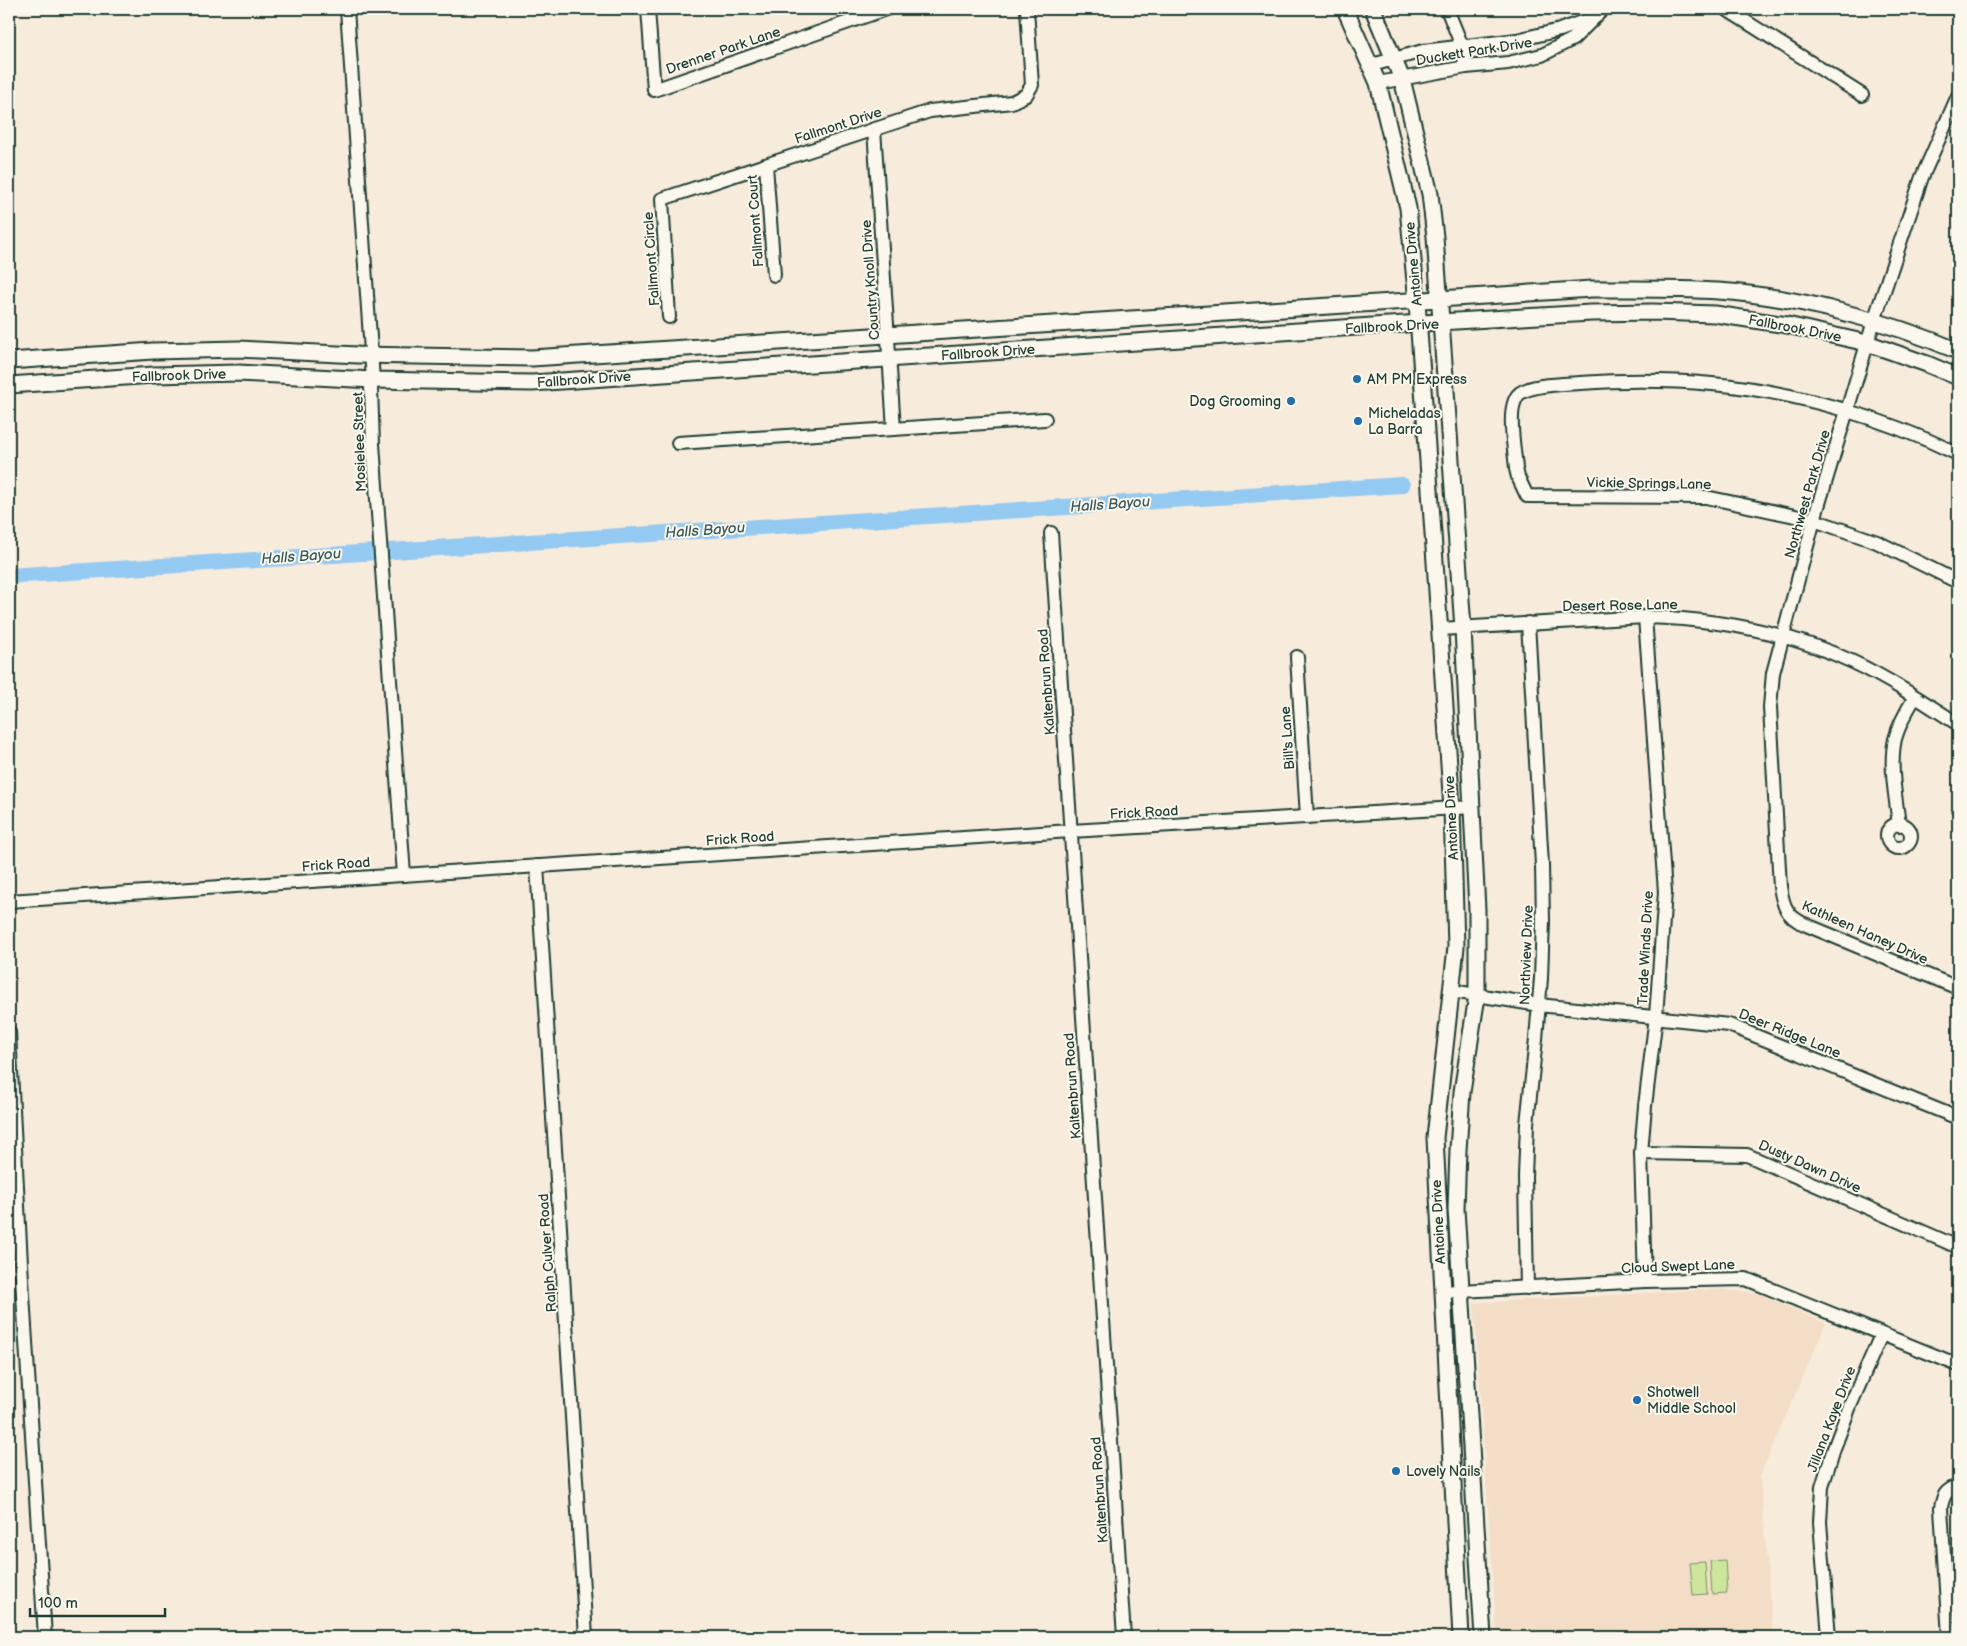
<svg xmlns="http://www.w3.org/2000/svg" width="1967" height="1646" font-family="'Balsamiq Sans',sans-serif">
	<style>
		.built { fill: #f3ddc7 }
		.green { fill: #cde69c; stroke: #769268 }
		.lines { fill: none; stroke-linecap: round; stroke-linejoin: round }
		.river { stroke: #94c9f2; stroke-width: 16 }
		.minor-casing { stroke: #1f3d34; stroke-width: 16 }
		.major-casing { stroke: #1f3d34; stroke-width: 19 }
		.minor { stroke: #fbf7ec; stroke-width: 12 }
		.major { stroke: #fbf7ec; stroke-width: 15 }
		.poi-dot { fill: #1f6fb2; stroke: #fbf7ec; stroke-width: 2 }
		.labels { text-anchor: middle; stroke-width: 4; stroke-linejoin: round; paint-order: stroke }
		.street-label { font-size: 14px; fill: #1f3d34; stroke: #fbf7ec }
		.poi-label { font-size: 14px; fill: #1f3d34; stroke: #fbf7ec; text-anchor: start }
		.water-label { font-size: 15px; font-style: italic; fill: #36595a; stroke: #fbf7ec }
	</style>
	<rect width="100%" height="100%" fill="#f7ebdb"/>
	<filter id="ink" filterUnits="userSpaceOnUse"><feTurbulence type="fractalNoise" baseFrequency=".02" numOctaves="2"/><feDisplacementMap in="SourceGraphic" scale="10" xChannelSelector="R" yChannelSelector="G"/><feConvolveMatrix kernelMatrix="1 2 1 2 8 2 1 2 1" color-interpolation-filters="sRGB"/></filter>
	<g filter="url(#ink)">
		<path class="built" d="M 1718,1289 L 1759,1294 L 1826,1323 L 1760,1476 L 1773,1637 L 1497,1637 L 1474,1303 Z"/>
		<g class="green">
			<path d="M 1725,1560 L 1727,1593 L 1712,1594 L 1710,1561 Z"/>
			<path d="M 1705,1562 L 1707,1594 L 1693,1595 L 1690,1563 Z"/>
		</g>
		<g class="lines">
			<path class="river" d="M 9,576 L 1402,485"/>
			<g class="minor-casing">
				<g id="minor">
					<path d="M 347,9 L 373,380 L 371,388 L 373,444 L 404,875"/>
					<path d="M 648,9 L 654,90 L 886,9"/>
					<path d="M 1447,9 L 1462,46 L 1466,67"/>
					<path d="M 1726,9 L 1862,95"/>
					<path d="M 1372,65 L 1423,51 L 1517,40 L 1560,30 L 1590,19"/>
					<path d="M 1378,83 L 1466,67 L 1508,63 L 1542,55 L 1573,39 L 1603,9"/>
					<path d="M 1958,96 L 1922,177 L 1874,321 L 1814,520 L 1773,673 L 1770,707 L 1780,887 C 1783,905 1786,916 1804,924 L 1958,988"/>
					<path d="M 874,129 L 894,429"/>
					<path d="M 766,165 L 774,275"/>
					<path d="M 669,317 L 662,199 L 930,111 L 1012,102 L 1026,95 L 1032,85 L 1027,9"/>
					<path d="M 678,443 L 1045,419"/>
					<path d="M 1958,454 C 1884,418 1794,391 1712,384 C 1668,380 1624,380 1580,383 C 1565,384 1528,384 1518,395 C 1506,409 1515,452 1516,469 L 1518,477 L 1527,496 L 1706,497 L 1814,520 L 1877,542 L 1958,582"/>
					<path d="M 1051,533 L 1124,1637"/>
					<path d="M 1645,617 L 1665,892 L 1656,1016 L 1645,1106 L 1641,1153 L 1645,1281"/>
					<path d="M 1440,629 L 1645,617 C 1717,619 1787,631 1853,662 C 1889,679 1924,702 1958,724"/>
					<path d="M 1297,657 L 1307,817"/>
					<circle cx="1899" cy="836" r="12"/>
					<path d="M 1899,825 C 1896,798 1889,766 1895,739 C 1899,724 1907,710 1915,697"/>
					<path d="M 537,866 L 586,1637"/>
					<path d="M 9,901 L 1071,831 L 1473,807"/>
					<path d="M 1452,991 L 1539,1005 L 1729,1025 L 1958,1118"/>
					<path d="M 9,1032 L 21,1264 L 45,1637"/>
					<path d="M 1641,1153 L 1747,1155 L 1958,1247"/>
					<path d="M 1527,1288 L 1525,1177 L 1527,1124 L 1536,1039 L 1541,978 L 1543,921 L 1542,865 L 1528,623"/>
					<path d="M 1442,1292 L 1645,1281 L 1746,1279 L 1958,1365"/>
					<path d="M 1829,1637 L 1820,1522 L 1822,1487 L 1833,1451 L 1850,1406 L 1881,1335"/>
					<path d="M 1949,1637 L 1941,1508 C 1943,1495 1946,1490 1958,1486"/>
				</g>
			</g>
			<g class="major-casing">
				<g id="major">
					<path d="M 1345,9 L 1378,83 L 1408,208 L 1417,302 L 1452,808 L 1456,947 L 1435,1138 L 1461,1637"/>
					<path d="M 1373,9 L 1402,79 L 1430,194 L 1435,237 L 1463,628 L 1477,910 L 1477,996 L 1462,1092 L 1458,1150 L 1456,1209 L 1483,1637"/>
					<path d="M 9,361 L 153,351 L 239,349 L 358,355 L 532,358 L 1592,289 C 1634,289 1676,288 1718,291 C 1795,296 1888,321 1958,351"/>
					<path d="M 9,385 L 154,375 L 238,373 L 373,380 L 532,383 L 1372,326 L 1591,313 L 1653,312 L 1715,314 L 1787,325 L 1867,343 L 1927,364 L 1958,377"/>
				</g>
			</g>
			<use href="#minor" class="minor"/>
			<use href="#major" class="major"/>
		</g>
	</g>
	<g class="poi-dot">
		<circle cx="1357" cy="379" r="5"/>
		<circle cx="1291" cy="401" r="5"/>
		<circle cx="1358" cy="421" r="5"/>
		<circle cx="1637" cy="1400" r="5"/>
		<circle cx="1396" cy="1471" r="5"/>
	</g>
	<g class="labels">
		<g class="street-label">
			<text transform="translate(723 50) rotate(-19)" y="5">Drenner Park Lane</text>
			<text transform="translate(1474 51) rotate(-9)" y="5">Duckett Park Drive</text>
			<text transform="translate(838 125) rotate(-18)" y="5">Fallmont Drive</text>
			<text transform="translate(755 221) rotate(-94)" y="5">Fallmont Court</text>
			<text transform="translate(651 259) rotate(-94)" y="5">Fallmont Circle</text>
			<text transform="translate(1413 264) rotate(-95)" y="5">Antoine Drive</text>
			<text transform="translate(870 280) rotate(-94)" y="5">Country Knoll Drive</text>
			<text transform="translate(1392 326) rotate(-3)" y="5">Fallbrook Drive</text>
			<text transform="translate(1795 328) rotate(11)" y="5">Fallbrook Drive</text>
			<text transform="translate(988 352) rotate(-4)" y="5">Fallbrook Drive</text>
			<text transform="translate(179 375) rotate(-2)" y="5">Fallbrook Drive</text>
			<text transform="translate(584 379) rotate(-4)" y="5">Fallbrook Drive</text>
			<text transform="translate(359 442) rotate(-92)" y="5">Mosielee Street</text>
			<text transform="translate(1649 483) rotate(1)" y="5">Vickie Springs Lane</text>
			<text transform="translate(1807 494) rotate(-74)" y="5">Northwest Park Drive</text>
			<text transform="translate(1620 605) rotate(-1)" y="5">Desert Rose Lane</text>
			<text transform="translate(1046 682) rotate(-94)" y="5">Kaltenbrun Road</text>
			<text transform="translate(1287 738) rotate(-94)" y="5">Bill's Lane</text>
			<text transform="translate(1144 812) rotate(-3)" y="5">Frick Road</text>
			<text transform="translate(1451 818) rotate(-93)" y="5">Antoine Drive</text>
			<text transform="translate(740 838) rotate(-4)" y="5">Frick Road</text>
			<text transform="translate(336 864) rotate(-4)" y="5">Frick Road</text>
			<text transform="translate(1865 932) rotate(24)" y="5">Kathleen Haney Drive</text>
			<text transform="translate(1645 948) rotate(-87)" y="5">Trade Winds Drive</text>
			<text transform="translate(1526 955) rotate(-88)" y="5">Northview Drive</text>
			<text transform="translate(1790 1033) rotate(22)" y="5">Deer Ridge Lane</text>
			<text transform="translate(1072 1086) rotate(-94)" y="5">Kaltenbrun Road</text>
			<text transform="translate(1810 1166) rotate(24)" y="5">Dusty Dawn Drive</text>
			<text transform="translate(1438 1222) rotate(-93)" y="5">Antoine Drive</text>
			<text transform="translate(547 1253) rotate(-94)" y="5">Ralph Culver Road</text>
			<text transform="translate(1678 1266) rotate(-2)" y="5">Cloud Swept Lane</text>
			<text transform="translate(1831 1419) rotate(-69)" y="5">Jillana Kaye Drive</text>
			<text transform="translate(1099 1490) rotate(-94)" y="5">Kaltenbrun Road</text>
		</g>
		<g class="poi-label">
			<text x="1367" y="384">AM PM Express</text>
			<text x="1281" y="406" text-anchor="end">Dog Grooming</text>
			<text x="1368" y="418">Micheladas<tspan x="1368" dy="16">La Barra</tspan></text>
			<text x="1647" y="1397">Shotwell<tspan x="1647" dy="16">Middle School</tspan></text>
			<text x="1406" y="1476">Lovely Nails</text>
		</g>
		<g class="water-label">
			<text transform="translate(1110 504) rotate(-4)" y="5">Halls Bayou</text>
			<text transform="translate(705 530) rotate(-4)" y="5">Halls Bayou</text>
			<text transform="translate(301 556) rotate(-4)" y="5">Halls Bayou</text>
		</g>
	</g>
	<rect width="1967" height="1646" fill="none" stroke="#fbf7ec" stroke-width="30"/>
	<rect x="15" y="15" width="1937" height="1616" fill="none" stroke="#1f3d34" stroke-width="2" filter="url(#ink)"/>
	<path d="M30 1608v8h135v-8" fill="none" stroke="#1f3d34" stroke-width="2.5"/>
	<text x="38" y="1608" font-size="15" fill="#1f3d34" stroke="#fbf7ec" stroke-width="4" paint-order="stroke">100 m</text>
</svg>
